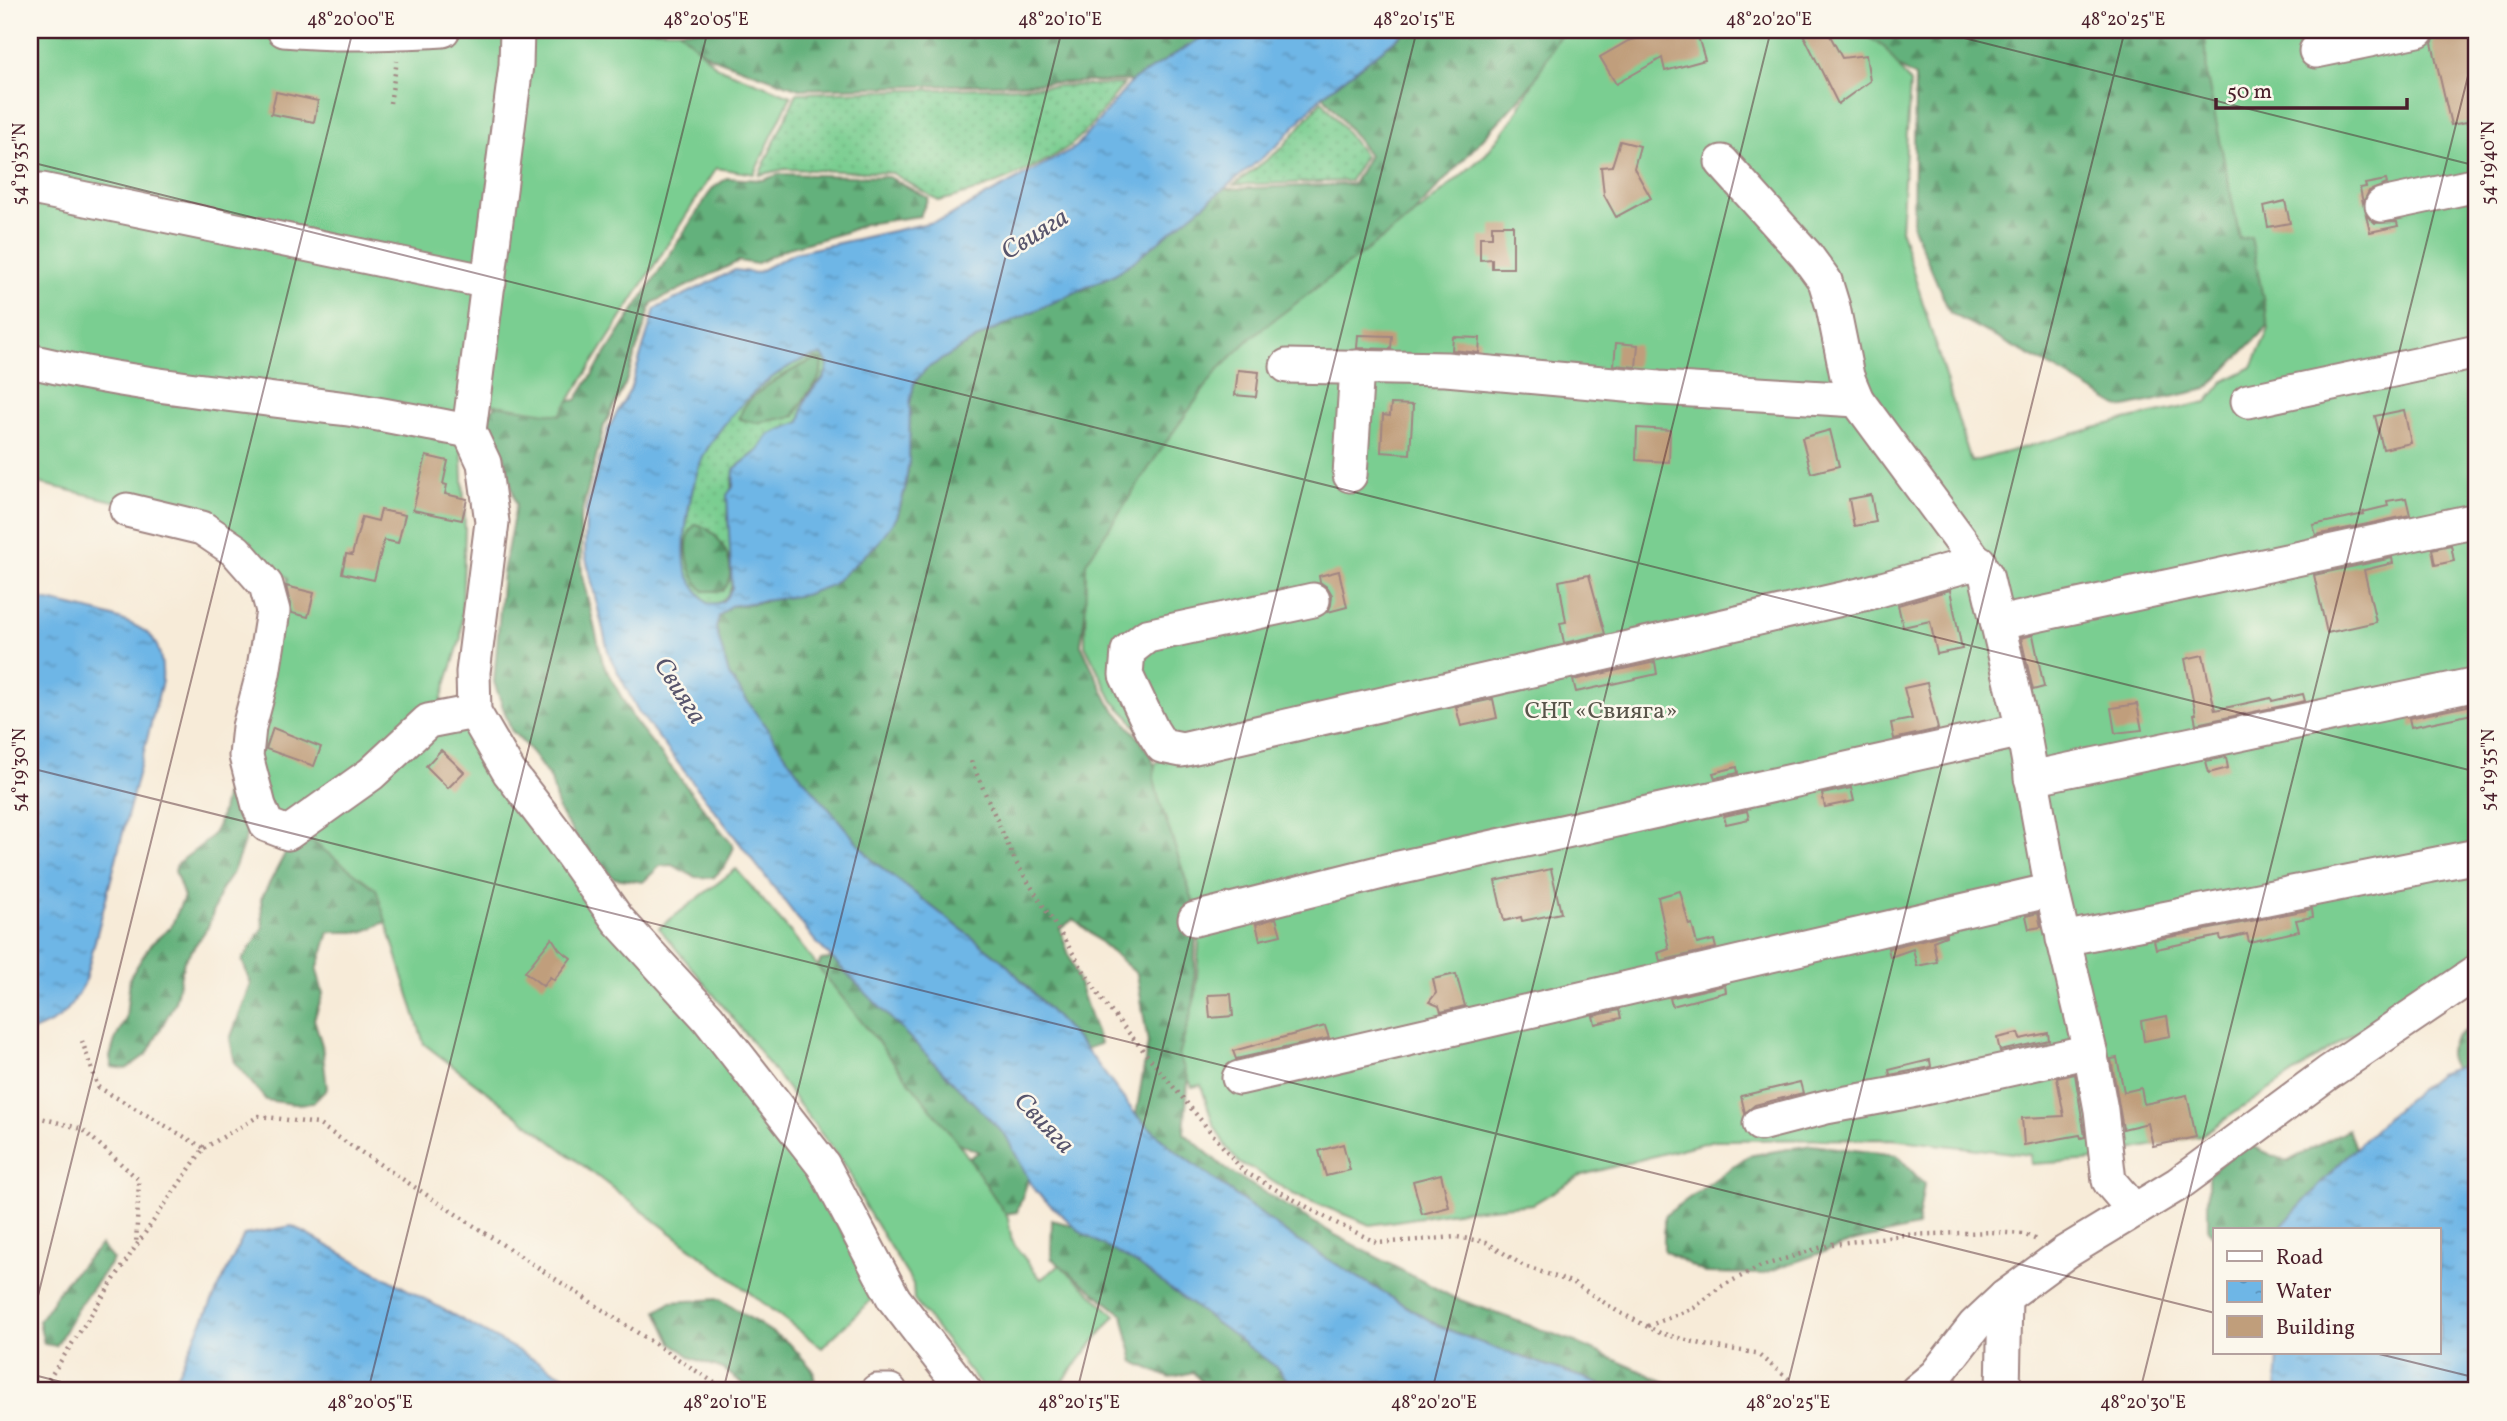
<svg xmlns="http://www.w3.org/2000/svg" width="2507" height="1421" font-family="Vollkorn,serif">
	<style>
		.grass { fill: url(#grass-dots); stroke: #62765e; stroke-width: 2 }
		.forest { fill: url(#forest-firs); stroke: #566853; stroke-width: 2 }
		.garden { fill: #7ace91; stroke: #62765e; stroke-width: 2 }
		.water { fill: url(#water-ripples); stroke: #5c6a88; stroke-width: 2; fill-rule: evenodd }
		.building { fill: #c09e7b }
		.lines { fill: none; stroke-linecap: round; stroke-linejoin: round }
		.minor-casing { stroke: #a08582; stroke-width: 37 }
		.path { stroke: #a08582; stroke-width: 4.5; stroke-dasharray: 2 5; stroke-linecap: butt }
		.minor { stroke: #fff; stroke-width: 33 }
		.ticks { fill: none; stroke: #4a1f2b; stroke-width: 2; stroke-opacity: 0.45 }
		.labels { text-anchor: middle; stroke-width: 5; stroke-linejoin: round; paint-order: stroke }
		.park-label { font-size: 24px; fill: #58544a; stroke: #fbf7ec }
		.water-label { font-size: 26px; font-style: italic; fill: #57546c; stroke: #fbf7ec }
		.neatline { fill: none; stroke: #4a1f2b; stroke-width: 2.5 }
		.ticks-label { font-size: 18px; text-anchor: middle; fill: #4a1f2b }
	</style>
	<defs>
		<pattern id="grass-dots" width="8" height="8" patternUnits="userSpaceOnUse" patternTransform="scale(1.75)"><rect width="8" height="8" fill="#7ace91"/><path d="M2 2h.1M6 6h.1" fill="none" stroke="#6bb07d" stroke-width="1.8" stroke-linecap="round"/></pattern>
		<pattern id="forest-firs" width="22" height="20" patternUnits="userSpaceOnUse" patternTransform="scale(1.75)"><rect width="22" height="20" fill="#63b17b"/><path d="M5 1l3.5 6h-7zM16 11l3.5 6h-7z" fill="#548f65"/></pattern>
		<pattern id="water-ripples" width="26" height="14" patternUnits="userSpaceOnUse" patternTransform="scale(1.75)"><rect width="26" height="14" fill="#6eb6e6"/><path d="M2 4q2-2 4 0t4 0M15 11q2-2 4 0t4 0" fill="none" stroke="#5c93bb"/></pattern>
	</defs>
	<rect width="100%" height="100%" fill="#fbf7ec"/>
	<filter id="ink" filterUnits="userSpaceOnUse"><feTurbulence type="fractalNoise" baseFrequency=".0143" numOctaves="2"/><feDisplacementMap in="SourceGraphic" scale="14" xChannelSelector="R" yChannelSelector="G"/><feConvolveMatrix kernelMatrix="1 2 1 2 8 2 1 2 1" color-interpolation-filters="sRGB"/></filter>
	<filter id="wash" filterUnits="userSpaceOnUse"><feTurbulence type="fractalNoise" baseFrequency=".00686" numOctaves="4" result="noise"/><feDisplacementMap in="SourceGraphic" scale="28" xChannelSelector="R" yChannelSelector="G"/><feGaussianBlur stdDeviation="1.57" result="paint"/><feColorMatrix in="noise" values="0 0 0 0 0 0 0 0 0 0 0 0 0 0 0 0 0 1.4 0 .05"/><feComposite in="paint" operator="in"/></filter>
	<g filter="url(#wash)">
		<rect width="100%" height="100%" fill="#f7ebd8"/>
		<g class="grass">
			<path d="M 1124,84 C 1111,100 1085,135 1070,146 C 1035,170 980,192 939,201 L 892,173 L 785,169 L 759,175 L 797,93 Z"/>
			<path d="M 1322,100 L 1365,156 L 1350,181 L 1234,185 L 1282,148 Z"/>
			<path d="M 822,355 C 838,373 814,385 806,399 C 802,406 803,414 800,422 L 768,435 L 759,450 L 734,469 C 734,482 729,493 728,506 C 724,529 751,610 707,603 C 700,594 691,584 687,572 C 679,546 692,481 703,456 C 722,418 778,360 822,355 Z"/>
		</g>
		<g class="forest">
			<path d="M 673,30 L 1214,30 L 1132,81 L 799,89 L 711,57 Z"/>
			<path d="M 1408,30 L 1581,30 L 1569,38 L 1522,96 L 1092,563 L 1081,645 L 1109,703 L 1139,738 L 1151,757 L 1197,875 L 1194,1005 L 1184,1133 L 1227,1170 L 1335,1235 L 1452,1297 L 1575,1342 L 1685,1391 L 1612,1391 L 1596,1382 L 1489,1346 L 1439,1326 L 1296,1240 L 1173,1149 L 1136,1115 L 1148,1043 L 1137,974 L 1074,919 L 1060,929 L 1100,1044 L 1086,1049 L 1005,963 L 873,861 L 797,772 L 729,675 L 716,628 L 719,616 L 730,606 L 764,602 L 897,517 L 905,490 L 909,461 L 910,404 L 914,383 L 926,369 L 986,333 L 1113,275 L 1224,189 L 1353,184 L 1369,155 L 1323,95 Z"/>
			<path d="M 1838,30 L 2205,30 L 2272,322 L 2207,389 L 2121,408 L 2057,370 L 1950,313 L 1913,227 L 1915,77 Z"/>
			<path d="M 780,174 L 889,177 L 928,198 L 920,216 L 864,224 L 846,232 L 785,249 L 756,264 L 739,261 L 652,303 L 626,382 L 604,426 L 580,520 L 582,575 L 603,663 L 634,720 L 734,847 L 726,865 L 713,878 L 695,877 L 672,865 L 660,866 L 643,882 L 614,878 L 587,853 L 559,811 L 551,780 L 529,749 L 511,730 L 494,682 L 503,572 L 516,505 L 504,455 L 493,436 L 488,412 L 509,398 L 538,404 L 576,400 L 712,189 L 727,178 L 763,180 Z"/>
			<path d="M 815,359 L 822,360 L 821,372 L 817,382 L 805,397 L 795,416 L 756,423 L 740,419 C 740,395 796,368 815,359 Z"/>
			<path d="M 696,524 C 721,530 742,570 723,591 L 704,591 C 688,577 679,539 696,524 Z"/>
			<path d="M 235,770 L 251,821 L 241,851 L 232,874 L 221,889 L 208,927 L 184,961 L 175,1002 L 147,1054 L 126,1069 L 112,1067 L 110,1057 L 115,1040 L 126,1018 L 130,977 L 151,944 L 171,927 L 184,897 L 175,871 L 177,864 C 188,855 204,845 212,835 C 226,816 222,789 235,770 Z"/>
			<path d="M 342,817 L 395,918 L 363,932 L 329,932 L 317,970 L 323,994 L 314,1019 L 322,1045 L 327,1089 L 313,1103 L 294,1104 L 266,1100 L 235,1063 L 230,1039 L 251,984 L 242,960 L 263,928 L 261,899 L 289,846 Z"/>
			<path d="M 868,954 L 1036,1157 L 1017,1212 L 969,1219 L 947,1171 L 979,1152 L 929,1131 L 801,997 L 821,960 Z"/>
			<path d="M 2477,1024 L 2477,1076 L 2455,1070 C 2439,1046 2457,1034 2477,1024 Z"/>
			<path d="M 2348,1129 L 2355,1148 L 2330,1197 L 2294,1230 L 2215,1230 L 2215,1236 L 2208,1230 L 2208,1175 L 2245,1143 L 2287,1162 Z"/>
			<path d="M 1811,1145 L 1897,1155 L 1924,1184 L 1917,1227 L 1855,1241 L 1761,1274 L 1705,1273 L 1664,1251 L 1664,1216 L 1748,1156 Z"/>
			<path d="M 1052,1220 L 1127,1240 L 1345,1391 L 1209,1391 L 1193,1372 L 1170,1378 L 1134,1362 L 1123,1315 L 1051,1258 Z"/>
			<path d="M 101,1245 L 113,1260 L 78,1307 L 56,1346 L 44,1344 L 39,1321 L 65,1282 Z"/>
			<path d="M 720,1299 L 790,1344 L 813,1370 L 816,1391 L 752,1391 L 723,1369 L 692,1358 L 672,1343 L 657,1311 L 671,1302 Z"/>
		</g>
		<g class="garden">
			<path d="M 30,30 L 679,30 L 717,67 L 791,96 L 754,174 L 716,168 L 560,415 L 464,400 L 462,455 L 465,529 L 461,638 L 441,700 L 543,824 L 786,1137 L 878,1293 L 822,1348 L 424,1044 L 376,889 L 289,824 L 273,818 L 254,753 L 271,646 L 288,578 L 201,522 L 30,481 Z"/>
			<path d="M 1570,30 L 1858,30 L 1885,48 L 1910,83 L 1901,231 L 1971,462 L 2116,422 L 2207,402 L 2223,382 L 2252,367 L 2269,329 L 2251,237 L 2240,239 L 2207,77 L 2205,30 L 2477,30 L 2477,951 L 2200,1136 L 2115,1153 L 2096,1160 L 2031,1164 L 2030,1155 L 1892,1139 L 1715,1140 L 1582,1175 L 1533,1204 L 1468,1210 L 1370,1225 L 1293,1194 L 1251,1168 L 1240,1164 L 1226,1147 L 1213,1123 L 1201,1085 L 1192,1087 L 1179,1056 L 1196,994 L 1200,922 L 1158,796 L 1154,778 L 1155,764 L 1159,761 L 1130,718 L 1113,701 L 1085,645 L 1086,563 L 1164,445 L 1218,370 L 1255,334 L 1423,208 L 1486,154 L 1514,117 L 1558,38 Z"/>
			<path d="M 736,869 L 791,933 L 962,1148 L 1008,1218 L 1012,1242 L 1041,1279 L 1060,1265 L 1115,1315 L 1055,1391 L 985,1391 L 914,1300 L 913,1284 L 866,1208 L 847,1168 L 749,1038 L 659,928 Z"/>
		</g>
		<g class="water">
			<path d="M 1214,30 L 1408,30 L 1323,95 L 1277,146 L 1133,262 L 1113,275 L 986,333 L 926,369 L 914,383 L 910,404 L 909,461 L 905,489 L 897,517 L 877,544 L 832,585 L 804,595 L 730,606 L 719,616 L 716,628 L 729,675 L 797,771 L 873,861 L 1005,963 L 1086,1049 L 1136,1115 L 1173,1149 L 1296,1240 L 1439,1326 L 1489,1346 L 1596,1382 L 1612,1391 L 1297,1391 L 1276,1367 L 1138,1265 L 1082,1233 L 1035,1191 L 1006,1136 L 815,941 L 638,711 L 609,655 L 585,554 L 586,511 L 609,427 L 630,390 L 655,309 L 735,270 L 756,273 L 794,253 L 942,220 L 1076,147 L 1132,81 ZM 822,355 L 828,364 C 824,386 815,383 806,399 C 802,406 803,414 800,422 L 768,435 L 759,450 L 734,469 L 733,487 L 727,495 L 732,588 C 726,600 721,606 707,603 C 700,594 691,584 687,572 C 679,546 692,481 703,457 C 722,418 778,360 822,355 Z"/>
			<path d="M 30,597 C 59,604 136,616 153,639 C 162,652 163,666 162,681 L 84,984 C 67,1014 62,1020 30,1032 Z"/>
			<path d="M 2477,1058 L 2477,1391 L 2276,1391 L 2278,1353 L 2439,1353 L 2439,1230 L 2278,1230 L 2338,1165 L 2399,1106 L 2438,1074 L 2472,1063 Z"/>
			<path d="M 292,1226 L 566,1377 L 590,1391 L 169,1391 L 244,1235 Z"/>
		</g>
		<g id="blocks">
			<g class="building">
				<path d="M 1667,30 L 1696,30 L 1705,60 L 1665,71 L 1662,58 L 1616,84 L 1600,57 L 1628,41 Z"/>
				<path d="M 1801,30 L 1827,30 L 1842,58 L 1866,55 L 1870,81 L 1838,104 Z"/>
				<path d="M 2477,31 L 2477,76 L 2470,77 L 2477,120 L 2451,125 L 2432,43 L 2435,38 Z"/>
				<path d="M 276,92 L 318,101 L 314,122 L 271,114 Z"/>
				<path d="M 1620,141 L 1640,146 L 1634,168 L 1651,198 L 1616,217 L 1604,195 L 1601,167 L 1612,166 Z"/>
				<path d="M 2386,180 L 2387,184 L 2369,191 L 2363,203 L 2360,188 L 2366,187 L 2365,184 Z"/>
				<path d="M 2285,201 L 2290,223 L 2268,227 L 2264,206 Z"/>
				<path d="M 2366,215 L 2375,223 L 2397,222 L 2398,226 L 2370,232 Z"/>
				<path d="M 1492,225 L 1513,225 L 1513,268 L 1492,268 L 1492,259 L 1480,260 L 1480,237 L 1492,237 Z"/>
				<path d="M 1358,335 L 1392,336 L 1391,349 L 1357,348 Z"/>
				<path d="M 1453,337 L 1480,338 L 1479,353 L 1452,350 Z"/>
				<path d="M 1616,343 L 1638,345 L 1636,367 L 1614,365 Z"/>
				<path d="M 1238,370 L 1259,372 L 1256,397 L 1235,395 Z"/>
				<path d="M 1391,404 L 1413,405 L 1410,454 L 1381,452 L 1383,415 L 1390,416 Z"/>
				<path d="M 2404,410 L 2411,443 L 2383,449 L 2375,416 Z"/>
				<path d="M 1637,428 L 1670,430 L 1669,462 L 1636,460 Z"/>
				<path d="M 1830,430 L 1839,466 L 1811,473 L 1802,438 Z"/>
				<path d="M 426,456 L 448,461 L 443,484 L 447,485 L 445,494 L 467,499 L 462,520 L 413,510 Z"/>
				<path d="M 1871,495 L 1876,522 L 1854,526 L 1849,499 Z"/>
				<path d="M 2406,498 L 2410,515 L 2316,535 L 2313,525 L 2364,514 L 2363,512 L 2388,506 L 2387,501 Z"/>
				<path d="M 381,510 L 405,515 L 398,543 L 384,540 L 374,580 L 342,573 L 346,554 L 352,555 L 362,517 L 378,521 Z"/>
				<path d="M 2451,545 L 2454,561 L 2435,565 L 2432,549 Z"/>
				<path d="M 2392,558 L 2393,563 L 2364,570 L 2376,622 L 2327,633 L 2314,575 Z"/>
				<path d="M 1339,571 L 1347,607 L 1328,612 L 1331,605 L 1332,595 L 1328,588 L 1320,582 L 1319,576 Z"/>
				<path d="M 1589,575 L 1605,634 L 1564,643 L 1560,623 L 1566,622 L 1559,581 Z"/>
				<path d="M 286,586 L 314,593 L 308,617 L 292,613 Z"/>
				<path d="M 1950,590 L 1962,649 L 1937,654 L 1930,621 L 1903,627 L 1898,605 Z"/>
				<path d="M 2033,635 L 2044,687 L 2033,690 L 2021,638 Z"/>
				<path d="M 2203,655 L 2215,710 L 2271,698 L 2272,701 L 2303,694 L 2305,701 L 2196,724 L 2194,714 L 2196,714 L 2185,659 Z"/>
				<path d="M 1655,662 L 1657,674 L 1576,692 L 1573,680 Z"/>
				<path d="M 1927,683 L 1938,729 L 1894,739 L 1891,723 L 1912,719 L 1904,688 Z"/>
				<path d="M 1493,699 L 1497,718 L 1461,726 L 1456,707 Z"/>
				<path d="M 2137,704 L 2142,730 L 2115,733 L 2111,708 Z"/>
				<path d="M 2477,704 L 2477,713 L 2411,727 L 2409,718 Z"/>
				<path d="M 273,728 L 321,747 L 314,766 L 266,749 Z"/>
				<path d="M 441,750 L 464,772 L 448,788 L 426,766 Z"/>
				<path d="M 2226,757 L 2228,768 L 2209,773 L 2206,761 Z"/>
				<path d="M 1737,767 L 1738,773 L 1715,778 L 1713,773 Z"/>
				<path d="M 1851,788 L 1854,801 L 1825,807 L 1822,794 Z"/>
				<path d="M 1747,811 L 1749,819 L 1726,824 L 1724,816 Z"/>
				<path d="M 1551,869 L 1561,913 L 1522,921 L 1521,917 L 1504,921 L 1495,881 Z"/>
				<path d="M 1680,891 L 1689,925 L 1692,924 L 1697,944 L 1714,940 L 1716,948 L 1660,961 L 1658,953 L 1669,949 L 1658,897 Z"/>
				<path d="M 2312,909 L 2313,917 L 2296,920 L 2299,931 L 2249,942 L 2247,934 L 2221,940 L 2220,936 L 2156,949 L 2154,940 Z"/>
				<path d="M 2038,913 L 2041,927 L 2029,929 L 2026,916 Z"/>
				<path d="M 1276,918 L 1281,935 L 1260,940 L 1256,924 Z"/>
				<path d="M 1946,934 L 1946,936 L 1933,941 L 1937,962 L 1917,966 L 1913,949 L 1890,957 L 1888,948 Z"/>
				<path d="M 552,938 L 559,949 L 571,958 L 554,980 L 550,977 L 543,986 L 525,972 Z"/>
				<path d="M 1456,974 L 1465,1006 L 1441,1012 L 1439,1006 L 1429,1002 L 1436,993 L 1433,979 Z"/>
				<path d="M 1725,985 L 1726,992 L 1672,1006 L 1670,998 Z"/>
				<path d="M 1231,994 L 1233,1016 L 1210,1018 L 1208,995 Z"/>
				<path d="M 1619,1010 L 1621,1018 L 1595,1024 L 1593,1016 Z"/>
				<path d="M 2167,1016 L 2170,1036 L 2144,1041 L 2141,1021 Z"/>
				<path d="M 1325,1026 L 1329,1038 L 1236,1059 L 1233,1051 Z"/>
				<path d="M 2018,1033 L 2020,1039 L 2048,1033 L 2049,1040 L 2000,1051 L 1997,1038 Z"/>
				<path d="M 2117,1058 L 2124,1092 L 2141,1088 L 2144,1104 L 2187,1095 L 2196,1137 L 2153,1146 L 2148,1123 L 2123,1129 L 2111,1059 Z"/>
				<path d="M 1930,1060 L 1931,1067 L 1890,1075 L 1889,1070 Z"/>
				<path d="M 2075,1074 L 2085,1137 L 2081,1138 L 2080,1135 L 2024,1145 L 2022,1118 L 2064,1116 L 2057,1078 Z"/>
				<path d="M 1800,1082 L 1803,1093 L 1755,1105 L 1745,1113 L 1741,1096 Z"/>
				<path d="M 1343,1144 L 1350,1170 L 1326,1176 L 1319,1151 Z"/>
				<path d="M 1441,1174 L 1449,1207 L 1422,1214 L 1413,1181 Z"/>
			</g>
		</g>
	</g>
	<g filter="url(#ink)">
		<use href="#blocks" fill-opacity="0" stroke="#a08582" stroke-width="2"/>
		<g class="lines">
			<g class="minor-casing">
				<g id="minor">
					<path d="M 284,30 C 337,35 389,33 443,30"/>
					<path d="M 517,30 L 516,65 L 469,431 L 484,463 L 492,522 L 473,672 L 474,712 L 509,772 L 559,837 L 618,920 L 708,1018 L 823,1165 L 894,1299 L 965,1391"/>
					<path d="M 2316,51 L 2418,30"/>
					<path d="M 1722,162 L 1806,255 L 1825,281 L 1833,307 L 1847,376 L 1857,400 L 1986,575 L 2023,730 L 2052,890 L 2090,1051 L 2101,1110 L 2109,1181 L 2133,1209"/>
					<path d="M 42,190 L 489,282"/>
					<path d="M 2382,205 L 2477,185"/>
					<path d="M 30,361 C 135,386 241,395 348,409 C 388,415 429,424 469,431"/>
					<path d="M 1287,366 L 1446,369 L 1659,388 L 1857,400"/>
					<path d="M 2248,401 L 2477,352"/>
					<path d="M 1350,475 L 1357,367"/>
					<path d="M 127,510 L 202,528 L 236,551 L 266,585 L 273,611 L 263,674 L 249,727 L 246,756 L 259,806 L 267,825 L 288,833 L 371,774 L 428,721 L 474,712"/>
					<path d="M 1313,600 L 1147,636 L 1128,651 L 1126,675 L 1152,730 L 1162,746 L 1182,750 L 1868,593 L 1979,562"/>
					<path d="M 1999,623 L 2477,520"/>
					<path d="M 2031,778 L 2477,684"/>
					<path d="M 1195,919 L 1394,869 L 2023,730"/>
					<path d="M 2063,939 L 2477,856"/>
					<path d="M 1239,1078 L 2052,890"/>
					<path d="M 1760,1124 L 1826,1107 L 1911,1091 L 2090,1051"/>
					<path d="M 877,1391 L 890,1391"/>
					<path d="M 1917,1391 L 1936,1375 L 1975,1325 L 2005,1297 L 2066,1252 L 2178,1184 L 2328,1073 L 2477,972"/>
					<path d="M 2003,1391 L 2005,1297"/>
				</g>
			</g>
			<g class="path">
				<path d="M 390,103 L 397,61"/>
				<path d="M 971,761 L 1015,861 L 1104,1003 L 1243,1171 L 1332,1221 L 1378,1243 L 1457,1237 L 1486,1242 L 1524,1266 L 1574,1283 L 1617,1311 L 1660,1333 L 1709,1346 L 1756,1353 L 1804,1391"/>
				<path d="M 30,1115 L 82,1129 L 139,1180 L 136,1245"/>
				<path d="M 204,1148 L 259,1116 L 318,1124 L 727,1391"/>
				<path d="M 1648,1326 L 1694,1308 L 1720,1287 L 1759,1267 L 1832,1244 L 1904,1235 L 1992,1232 L 2023,1234 L 2037,1240"/>
				<path d="M 41,1391 L 136,1246 L 204,1148 L 98,1087 L 82,1041"/>
			</g>
			<use href="#minor" class="minor"/>
		</g>
	</g>
	<path class="ticks" d="M 1932,30 L 2477,166M 30,162 L 2477,772M 30,768 L 2215,1313M 30,1328 L 353,30M 2375,1353 L 2477,1378M 30,1374 L 97,1391M 368,1391 L 708,30M 723,1391 L 1062,30M 1077,1391 L 1417,30M 1432,1391 L 1771,30M 1786,1391 L 2125,30M 2140,1391 L 2477,40"/>
	<g class="labels">
		<g class="park-label">
			<text x="1601" y="718">СНТ «Свияга»</text>
		</g>
		<g class="water-label">
			<text transform="translate(1034 233) rotate(-32)" y="9">Свияга</text>
			<text transform="translate(681 690) rotate(57)" y="9">Свияга</text>
			<text transform="translate(1045 1122) rotate(46)" y="9">Свияга</text>
		</g>
	</g>
	<rect width="2507" height="1421" fill="none" stroke="#fbf7ec" stroke-width="77"/>
	<rect x="2213" y="1228" width="228" height="126" fill="#fbf7ec" stroke="#b4a19f" stroke-width="2"/>
	<rect x="2227" y="1251" width="35" height="10" fill="#ffffff" stroke="#b4a19f" stroke-width="2"/>
	<text x="2276" y="1264" font-size="21" fill="#4a1f2b">Road</text>
	<rect x="2227" y="1281" width="35" height="21" fill="url(#water-ripples)" stroke="#b4a19f" stroke-width="2"/>
	<text x="2276" y="1298" font-size="21" fill="#4a1f2b">Water</text>
	<rect x="2227" y="1316" width="35" height="21" fill="#c09e7b" stroke="#b4a19f" stroke-width="2"/>
	<text x="2276" y="1334" font-size="21" fill="#4a1f2b">Building</text>
	<path d="M2216 98v10h191v-10" fill="none" stroke="#4a1f2b" stroke-width="3.5"/>
	<text x="2227" y="98" font-size="21" fill="#4a1f2b" stroke="#fbf7ec" stroke-width="5" paint-order="stroke">50 m</text>
	<rect x="38" y="38" width="2430" height="1344" class="neatline"/>
	<g class="ticks-label">
		<text x="351" y="25">48°20'00"E</text>
		<text x="706" y="25">48°20'05"E</text>
		<text x="1060" y="25">48°20'10"E</text>
		<text x="1414" y="25">48°20'15"E</text>
		<text x="1769" y="25">48°20'20"E</text>
		<text x="2123" y="25">48°20'25"E</text>
		<text transform="translate(2488 163) rotate(-90)" y="6">54°19'40"N</text>
		<text transform="translate(19 164) rotate(-90)" y="6">54°19'35"N</text>
		<text transform="translate(2488 770) rotate(-90)" y="6">54°19'35"N</text>
		<text transform="translate(19 770) rotate(-90)" y="6">54°19'30"N</text>
		<text x="370" y="1408">48°20'05"E</text>
		<text x="725" y="1408">48°20'10"E</text>
		<text x="1079" y="1408">48°20'15"E</text>
		<text x="1434" y="1408">48°20'20"E</text>
		<text x="1788" y="1408">48°20'25"E</text>
		<text x="2143" y="1408">48°20'30"E</text>
	</g>
</svg>
